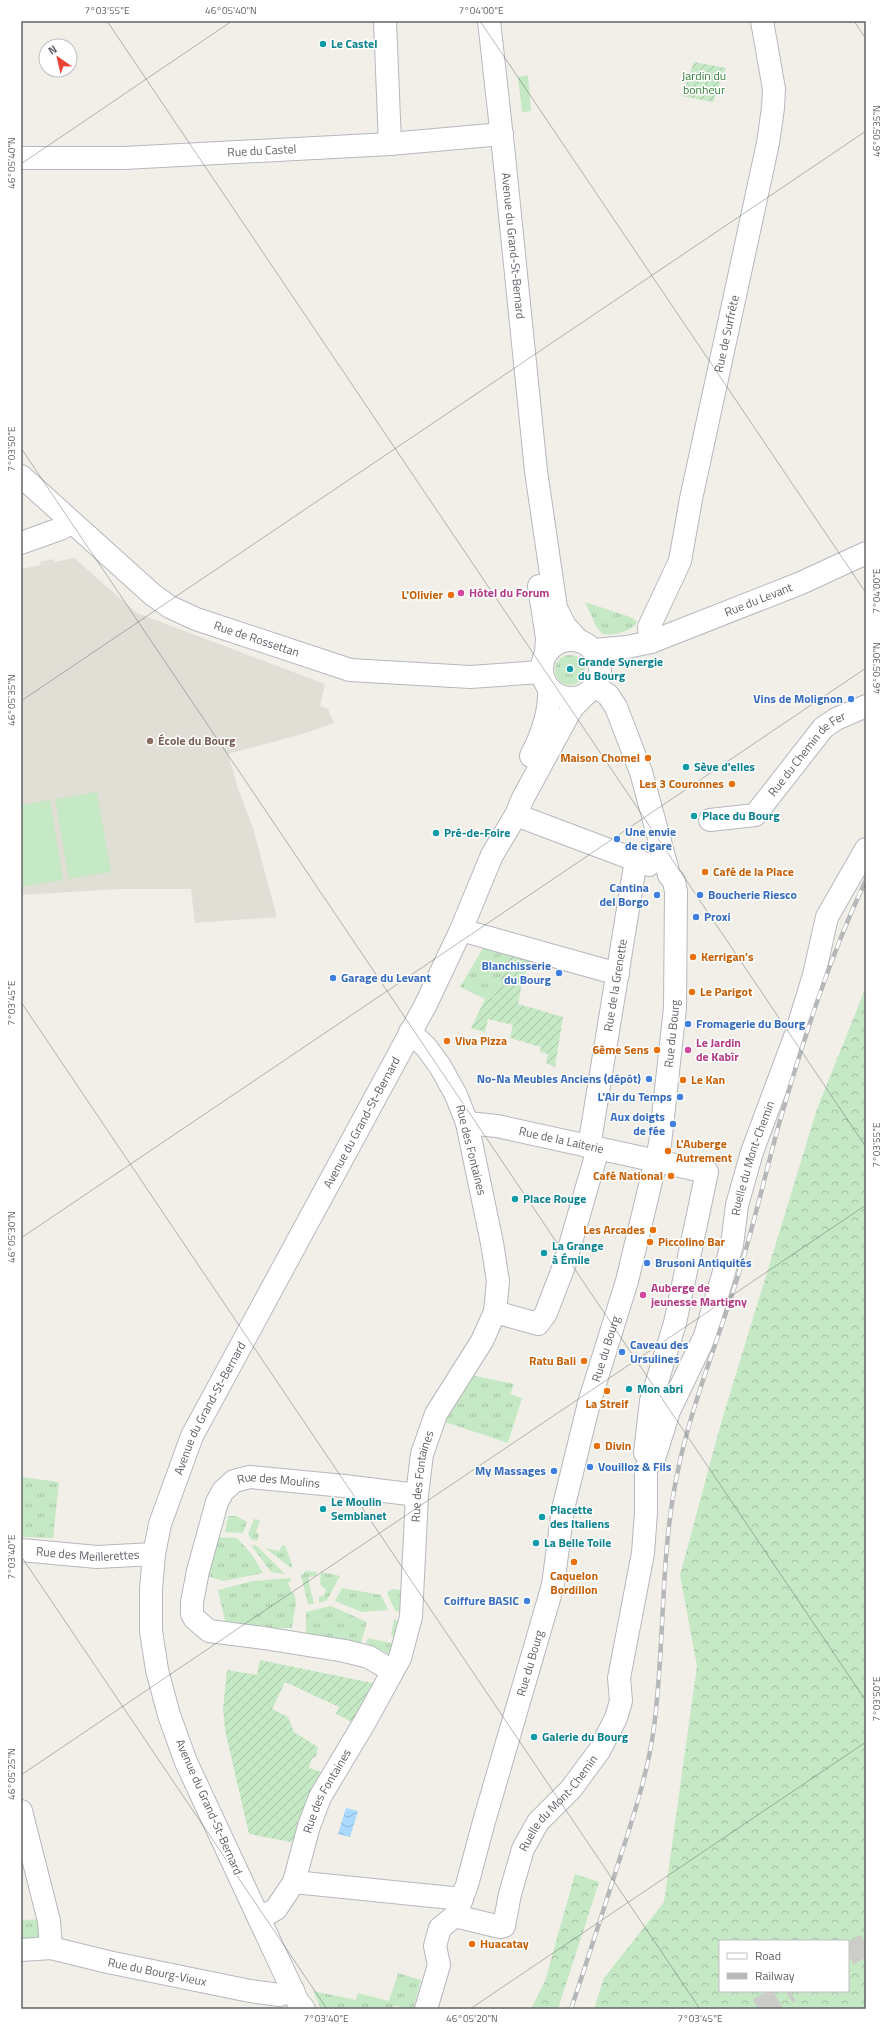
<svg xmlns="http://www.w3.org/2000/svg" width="887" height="2030" font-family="'Titillium Web',sans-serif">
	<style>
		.education { fill: #e1ded6 }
		.grass { fill: url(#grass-tufts) }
		.forest { fill: url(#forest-crowns); fill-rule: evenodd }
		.garden { fill: url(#garden-furrows) }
		.pitch { fill: #c5e8c5 }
		.water { fill: url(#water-waves) }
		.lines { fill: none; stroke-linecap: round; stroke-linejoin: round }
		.highway-tunnel { stroke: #ccccc8; stroke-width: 22; stroke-dasharray: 22 11; stroke-linecap: butt }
		.minor-casing { stroke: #b5b8bc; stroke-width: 24 }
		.minor { stroke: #fff; stroke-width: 22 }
		.rail-casing { stroke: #b6b7b8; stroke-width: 4.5 }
		.rail { stroke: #fff; stroke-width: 3; stroke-dasharray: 9; stroke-linecap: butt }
		.ticks { fill: none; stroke: #5f6368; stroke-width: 1; stroke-opacity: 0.45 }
		.culture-dot { fill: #0f9aa8; stroke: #fff; stroke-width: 1.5 }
		.hotel-dot { fill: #d1479c; stroke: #fff; stroke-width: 1.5 }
		.food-dot { fill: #e8710a; stroke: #fff; stroke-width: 1.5 }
		.shop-dot { fill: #3f7fe0; stroke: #fff; stroke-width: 1.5 }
		.education-dot { fill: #8d6e63; stroke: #fff; stroke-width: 1.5 }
		.labels { text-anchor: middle; stroke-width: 3; stroke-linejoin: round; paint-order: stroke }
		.culture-label { font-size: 12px; font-weight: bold; fill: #0d838f; stroke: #fff; text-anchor: start }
		.park-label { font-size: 12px; fill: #348238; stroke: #fff }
		.street-label { font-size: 12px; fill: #5f6368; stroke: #fff }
		.hotel-label { font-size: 12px; font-weight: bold; fill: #b23c85; stroke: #fff; text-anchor: start }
		.food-label { font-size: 12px; font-weight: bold; fill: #c56008; stroke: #fff; text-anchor: start }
		.shop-label { font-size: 12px; font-weight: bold; fill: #366cbe; stroke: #fff; text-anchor: end }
		.education-label { font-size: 12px; font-weight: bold; fill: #785e54; stroke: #fff; text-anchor: start }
		.neatline { fill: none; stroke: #5f6368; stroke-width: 1.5 }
		.ticks-label { font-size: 10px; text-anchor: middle; fill: #5f6368 }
	</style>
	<defs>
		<pattern id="grass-tufts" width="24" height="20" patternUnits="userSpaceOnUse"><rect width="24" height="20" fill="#c5e8c5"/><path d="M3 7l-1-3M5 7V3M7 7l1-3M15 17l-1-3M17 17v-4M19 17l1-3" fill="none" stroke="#a3c0a4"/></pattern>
		<pattern id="forest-crowns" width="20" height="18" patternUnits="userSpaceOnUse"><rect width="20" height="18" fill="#c5e8c5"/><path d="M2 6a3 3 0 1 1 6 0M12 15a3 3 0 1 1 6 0" fill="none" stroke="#a3c0a4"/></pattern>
		<pattern id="garden-furrows" width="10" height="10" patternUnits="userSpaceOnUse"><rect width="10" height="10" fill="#c5e8c5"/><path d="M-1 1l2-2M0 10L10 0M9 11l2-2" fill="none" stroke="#a3c0a4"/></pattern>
		<pattern id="water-waves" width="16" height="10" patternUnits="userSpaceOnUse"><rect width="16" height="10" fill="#aadaff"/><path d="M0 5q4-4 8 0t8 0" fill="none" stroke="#8eb4d2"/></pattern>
	</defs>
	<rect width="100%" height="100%" fill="#f1efe8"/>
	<path class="education" d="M 74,558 L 137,613 L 325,684 L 320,706 L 328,709 L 334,723 L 306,733 L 228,754 L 238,789 L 253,828 L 277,917 L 195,923 L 191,889 L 120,889 L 21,895 L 21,569 L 41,565 L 40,562 L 54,559 L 55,562 Z"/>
	<g class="grass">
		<path d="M 585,602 L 633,618 L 637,622 C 633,631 613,636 603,634 L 597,628 Z"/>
		<circle cx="570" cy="670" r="15"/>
		<path d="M 486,943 L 512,950 L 494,997 L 485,999 L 460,987 Z"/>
		<path d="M 471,1375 L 514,1384 L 510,1394 L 522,1398 L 508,1443 L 445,1422 Z"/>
		<path d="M 21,1477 L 59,1482 L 53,1538 L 22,1537 Z"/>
		<path d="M 228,1516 L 236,1516 L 247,1522 L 243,1533 L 225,1532 Z"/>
		<path d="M 254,1519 L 260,1520 L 256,1532 L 259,1535 L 257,1541 L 251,1539 L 248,1534 Z"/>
		<path d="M 211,1537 L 237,1538 L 253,1556 L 263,1573 L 223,1581 L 204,1575 Z"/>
		<path d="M 251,1545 L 257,1546 L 285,1574 L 271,1572 Z"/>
		<path d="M 285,1545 L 292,1565 L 291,1568 L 265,1548 L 279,1551 L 282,1546 Z"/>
		<path d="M 306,1571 L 317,1572 L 316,1576 L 309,1577 C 308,1586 313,1595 314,1604 L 308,1604 L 301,1576 Z"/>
		<path d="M 321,1572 L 340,1576 L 327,1600 L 319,1603 L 319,1597 L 324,1595 L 326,1590 L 320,1584 Z"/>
		<path d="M 290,1578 L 291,1581 L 288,1583 L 292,1593 L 294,1593 L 296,1602 L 292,1628 L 255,1629 L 226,1625 L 218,1590 L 253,1581 Z"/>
		<path d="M 342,1588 L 381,1595 L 388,1610 L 362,1612 L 335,1601 Z"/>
		<path d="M 393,1589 L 406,1591 L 403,1612 L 395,1611 L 387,1592 Z"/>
		<path d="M 331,1606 L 367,1622 L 361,1643 L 306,1637 L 306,1612 Z"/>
		<path d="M 394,1619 L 402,1623 L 399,1636 L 391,1636 Z"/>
		<path d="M 368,1638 L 395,1644 L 391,1655 L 366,1643 Z"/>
		<path d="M 43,1919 L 39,1937 L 29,1943 L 21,1945 L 21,1920 Z"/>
		<path d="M 398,1973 L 421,1980 L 413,2009 L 395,2006 L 392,2009 L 321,2009 L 313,1991 L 356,2000 L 358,1993 L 389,2001 Z"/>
	</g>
	<g class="forest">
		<path d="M 866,987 L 866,2009 L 594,2009 L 604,1978 L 664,1902 L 697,1666 L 680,1575 L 721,1423 L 817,1109 ZM 720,1941 L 848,1941 L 848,1991 L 720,1991 Z"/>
		<path d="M 575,1874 L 599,1882 L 558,2009 L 531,2009 L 545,1981 Z"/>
	</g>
	<g class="garden">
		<path d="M 694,62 L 726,68 L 713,102 L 682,96 Z"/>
		<path d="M 512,950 L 532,956 L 522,983 L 518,1004 L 563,1017 L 555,1067 L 546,1063 L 548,1054 L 540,1052 L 541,1047 L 510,1038 L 513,1025 L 488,1019 L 485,1032 L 471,1028 L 485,999 L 494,997 Z"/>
		<path d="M 260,1660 L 377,1684 L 354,1723 L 336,1714 L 339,1707 L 285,1682 L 272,1709 L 288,1717 L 294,1732 L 318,1747 L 316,1757 L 312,1758 L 309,1768 L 325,1773 L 296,1843 L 249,1834 L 225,1730 L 223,1709 L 227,1670 L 257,1675 Z"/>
	</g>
	<g class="pitch">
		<path d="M 528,75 L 531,111 L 522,112 L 518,77 Z"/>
		<path d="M 97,792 L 111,872 L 69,879 L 55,799 Z"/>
		<path d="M 50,800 L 63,880 L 21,887 L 21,805 Z"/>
	</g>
	<path class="water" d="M 346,1808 L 358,1811 L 350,1837 L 338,1834 Z"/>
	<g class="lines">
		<g class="highway-tunnel">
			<path d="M 848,1955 L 866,1944"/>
			<path d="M 758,2009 L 790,1991"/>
		</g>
		<g class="minor-casing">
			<g id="minor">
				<path d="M 385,21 L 390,144"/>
				<path id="s1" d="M 489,21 L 504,156 L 536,471 L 556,608 L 565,626 L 579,641"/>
				<path id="s2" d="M 21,158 L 124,158 L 390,144 L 502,134"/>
				<path id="s3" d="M 21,476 L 153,595 L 170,607 L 196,619 L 350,670 L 470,677 L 541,672"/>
				<path d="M 21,543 L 60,529 L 71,523"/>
				<path d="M 539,586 L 547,638 L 546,653"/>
				<circle cx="571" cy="669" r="29"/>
				<path id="s4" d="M 651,642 L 649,627 L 680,561 L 691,499 L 768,143 L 773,108 L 774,89 L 762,21"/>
				<path id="s5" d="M 593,650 L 627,647 L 651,642 L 801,583 L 866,553"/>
				<path d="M 531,756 C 542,735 550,714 549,690"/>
				<path d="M 516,815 L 649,865"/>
				<path id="s6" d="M 710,820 L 755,815 L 823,728 L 836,719 L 866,706"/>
				<path d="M 461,930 L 618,974"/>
				<path id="s7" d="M 467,1123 L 497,1126 L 707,1172 L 675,1323 L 651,1401 L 645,1453"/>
				<path id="s8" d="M 589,1147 L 636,860"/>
				<path d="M 495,1312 L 538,1324 L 546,1313 L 564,1266 L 598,1149"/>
				<path id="s9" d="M 21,1550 L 97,1557 L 154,1554"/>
				<path id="s10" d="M 392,1671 L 369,1657 L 345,1651 L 264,1638 L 209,1631 L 195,1619 L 192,1614 L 192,1602 L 198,1571 L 217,1502 L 223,1491 L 234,1481 L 250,1477 L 344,1486 L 417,1495"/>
				<path d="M 21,1811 L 49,1921 L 51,1948"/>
				<path d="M 294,1882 L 462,1899"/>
				<path id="s11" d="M 455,1916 L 500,1927 L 504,1926 L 510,1894 L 523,1849 L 538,1822 L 571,1789 L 599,1751 L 616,1718 L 621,1701 L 619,1678 L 643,1553 L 646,1512 L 646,1468 L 654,1459 L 669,1411 L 705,1336 L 732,1245 L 737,1205 L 752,1152 L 796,1034 L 814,975 L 827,917 L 866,849"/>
				<path id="s12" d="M 260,1918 L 276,1909 L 294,1882 L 309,1826 L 320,1797 L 366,1720 L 400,1658 L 411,1617 L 417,1495 L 422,1454 L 436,1414 L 482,1341 L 495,1312 L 498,1281 L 492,1243 L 467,1123 L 456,1095 L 440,1066 L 426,1047 L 410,1032"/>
				<path id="s13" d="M 21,1950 L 51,1948 L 108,1962 L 250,1991 L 280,1995 L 293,1990"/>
				<path id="s14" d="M 304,2009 L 298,2002 L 186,1762 L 169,1715 L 157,1670 L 151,1631 L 151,1589 L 154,1554 L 160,1524 L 192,1436 L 426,1004 L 461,930 L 492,855 L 516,815 L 523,798 L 568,715 L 573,707 L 586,694"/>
				<path id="s15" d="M 426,2009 L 439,1965 L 435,1946 L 440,1928 L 455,1916 L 467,1885 L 483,1825 L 553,1585 L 563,1509 L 589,1403 L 627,1281 L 660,1144 L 675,1008 L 676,892 L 674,881 L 669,875 L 641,772 L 616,707 L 608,695 L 595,686"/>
			</g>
		</g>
		<use href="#minor" class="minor"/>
		<g class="rail-casing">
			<path id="rail" d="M 571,2009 C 588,1959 604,1908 620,1858 C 634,1815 648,1772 654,1727 C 665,1643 660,1557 677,1475 C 691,1404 720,1336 741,1266 C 755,1220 766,1171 779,1124 C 803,1041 829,958 866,880"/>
		</g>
		<use href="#rail" class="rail"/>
	</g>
	<path class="ticks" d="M 107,21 L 866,1147M 480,21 L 866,593M 854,21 L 866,39M 21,164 L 232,21M 21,448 L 866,1701M 21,701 L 866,131M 21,1002 L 700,2009M 21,1238 L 866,668M 21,1556 L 327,2009M 21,1775 L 866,1205M 470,2009 L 866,1742"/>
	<g class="culture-dot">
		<circle cx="323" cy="44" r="4"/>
		<circle cx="570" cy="669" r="4"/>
		<circle cx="686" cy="767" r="4"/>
		<circle cx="694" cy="816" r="4"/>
		<circle cx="436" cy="833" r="4"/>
		<circle cx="515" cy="1199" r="4"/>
		<circle cx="544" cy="1253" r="4"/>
		<circle cx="629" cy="1389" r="4"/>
		<circle cx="323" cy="1509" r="4"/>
		<circle cx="542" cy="1517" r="4"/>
		<circle cx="536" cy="1543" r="4"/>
		<circle cx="534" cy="1737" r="4"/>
	</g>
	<g class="hotel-dot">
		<circle cx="461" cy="593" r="4"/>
		<circle cx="688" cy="1050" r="4"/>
		<circle cx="643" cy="1295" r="4"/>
	</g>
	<g class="food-dot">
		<circle cx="451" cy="595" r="4"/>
		<circle cx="648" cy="758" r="4"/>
		<circle cx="732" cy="784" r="4"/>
		<circle cx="705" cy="872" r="4"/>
		<circle cx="693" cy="957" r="4"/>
		<circle cx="692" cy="992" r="4"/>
		<circle cx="447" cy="1041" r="4"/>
		<circle cx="657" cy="1050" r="4"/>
		<circle cx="683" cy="1080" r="4"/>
		<circle cx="668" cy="1151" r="4"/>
		<circle cx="671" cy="1176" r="4"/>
		<circle cx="653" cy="1230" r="4"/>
		<circle cx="650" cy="1242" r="4"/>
		<circle cx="584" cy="1361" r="4"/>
		<circle cx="607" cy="1391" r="4"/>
		<circle cx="597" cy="1446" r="4"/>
		<circle cx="574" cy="1562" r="4"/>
		<circle cx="472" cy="1944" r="4"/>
	</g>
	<g class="shop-dot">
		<circle cx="851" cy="699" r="4"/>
		<circle cx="617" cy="839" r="4"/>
		<circle cx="657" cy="895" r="4"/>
		<circle cx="700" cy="895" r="4"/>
		<circle cx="696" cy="917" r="4"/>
		<circle cx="559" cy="973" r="4"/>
		<circle cx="333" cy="978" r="4"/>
		<circle cx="688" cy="1024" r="4"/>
		<circle cx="649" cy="1079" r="4"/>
		<circle cx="680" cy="1097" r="4"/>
		<circle cx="673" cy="1124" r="4"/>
		<circle cx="647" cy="1263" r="4"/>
		<circle cx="622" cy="1352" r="4"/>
		<circle cx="590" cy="1467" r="4"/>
		<circle cx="554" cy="1471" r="4"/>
		<circle cx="527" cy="1601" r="4"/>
	</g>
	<circle class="education-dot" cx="150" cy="741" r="4"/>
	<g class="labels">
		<g class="culture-label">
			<text x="331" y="48">Le Castel</text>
			<text x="578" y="666">Grande Synergie<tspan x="578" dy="14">du Bourg</tspan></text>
			<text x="694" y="771">Sève d'elles</text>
			<text x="702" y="820">Place du Bourg</text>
			<text x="444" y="837">Pré-de-Foire</text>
			<text x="523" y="1203">Place Rouge</text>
			<text x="552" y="1250">La Grange<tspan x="552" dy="14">à Émile</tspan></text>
			<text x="637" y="1393">Mon abri</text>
			<text x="331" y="1506">Le Moulin<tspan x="331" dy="14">Semblanet</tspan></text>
			<text x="550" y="1514">Placette<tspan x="550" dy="14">des Italiens</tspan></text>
			<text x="544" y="1547">La Belle Toile</text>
			<text x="542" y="1741">Galerie du Bourg</text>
		</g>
		<g class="park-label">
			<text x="704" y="80">Jardin du<tspan x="704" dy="14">bonheur</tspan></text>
		</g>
		<g class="street-label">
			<text dy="4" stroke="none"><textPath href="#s2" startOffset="241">Rue du Castel</textPath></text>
			<text dy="4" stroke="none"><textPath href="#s1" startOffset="226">Avenue du Grand-St-Bernard</textPath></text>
			<text dy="4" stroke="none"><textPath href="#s4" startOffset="320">Rue de Surfrête</textPath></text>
			<text dy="4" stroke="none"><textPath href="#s5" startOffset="174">Rue du Levant</textPath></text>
			<text dy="4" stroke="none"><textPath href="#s3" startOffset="291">Rue de Rossettan</textPath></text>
			<text dy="4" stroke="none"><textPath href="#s6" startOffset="126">Rue du Chemin de Fer</textPath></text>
			<text dy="4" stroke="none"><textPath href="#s8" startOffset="164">Rue de la Grenette</textPath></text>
			<text dy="4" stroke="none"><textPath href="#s15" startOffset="1014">Rue du Bourg</textPath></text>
			<text dy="4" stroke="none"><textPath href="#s14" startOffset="968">Avenue du Grand-St-Bernard</textPath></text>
			<text dy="4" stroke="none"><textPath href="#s7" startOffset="96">Rue de la Laiterie</textPath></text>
			<text transform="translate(471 1150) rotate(76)" y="4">Rue des Fontaines</text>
			<text dy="4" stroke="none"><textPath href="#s11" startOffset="875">Ruelle du Mont-Chemin</textPath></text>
			<text dy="4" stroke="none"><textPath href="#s15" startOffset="691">Rue du Bourg</textPath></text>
			<text dy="4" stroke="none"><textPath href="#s14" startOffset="644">Avenue du Grand-St-Bernard</textPath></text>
			<text dy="4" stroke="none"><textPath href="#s12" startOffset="484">Rue des Fontaines</textPath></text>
			<text dy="4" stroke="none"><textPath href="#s10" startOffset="401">Rue des Moulins</textPath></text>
			<text dy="4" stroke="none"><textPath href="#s9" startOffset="67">Rue des Meillerettes</textPath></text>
			<text dy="4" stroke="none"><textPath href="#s15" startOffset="367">Rue du Bourg</textPath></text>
			<text dy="4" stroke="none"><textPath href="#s12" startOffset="148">Rue des Fontaines</textPath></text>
			<text dy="4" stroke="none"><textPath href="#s11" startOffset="188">Ruelle du Mont-Chemin</textPath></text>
			<text transform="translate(209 1807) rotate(66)" y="4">Avenue du Grand-St-Bernard</text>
			<text dy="4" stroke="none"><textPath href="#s13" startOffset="139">Rue du Bourg-Vieux</textPath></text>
		</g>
		<g class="hotel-label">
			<text x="469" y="597">Hôtel du Forum</text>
			<text x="696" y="1047">Le Jardin<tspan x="696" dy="14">de Kabîr</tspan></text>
			<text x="651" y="1292">Auberge de<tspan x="651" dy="14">jeunesse Martigny</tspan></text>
		</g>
		<g class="food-label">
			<text x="443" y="599" text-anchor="end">L'Olivier</text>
			<text x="640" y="762" text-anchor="end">Maison Chomel</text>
			<text x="724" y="788" text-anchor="end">Les 3 Couronnes</text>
			<text x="713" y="876">Café de la Place</text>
			<text x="701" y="961">Kerrigan's</text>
			<text x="700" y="996">Le Parigot</text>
			<text x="455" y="1045">Viva Pizza</text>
			<text x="649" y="1054" text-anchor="end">6ème Sens</text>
			<text x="691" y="1084">Le Kan</text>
			<text x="676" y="1148">L'Auberge<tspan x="676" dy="14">Autrement</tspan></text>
			<text x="663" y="1180" text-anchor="end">Café National</text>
			<text x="645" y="1234" text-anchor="end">Les Arcades</text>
			<text x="658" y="1246">Piccolino Bar</text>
			<text x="576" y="1365" text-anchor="end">Ratu Bali</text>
			<text x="607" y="1408" text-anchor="middle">La Streif</text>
			<text x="605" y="1450">Divin</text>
			<text x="574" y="1580" text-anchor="middle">Caquelon<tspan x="574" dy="14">Bordillon</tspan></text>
			<text x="480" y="1948">Huacatay</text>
		</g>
		<g class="shop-label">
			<text x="843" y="703">Vins de Molignon</text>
			<text x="625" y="836" text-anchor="start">Une envie<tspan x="625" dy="14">de cigare</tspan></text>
			<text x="649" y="892">Cantina<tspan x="649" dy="14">del Borgo</tspan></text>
			<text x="708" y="899" text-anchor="start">Boucherie Riesco</text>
			<text x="704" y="921" text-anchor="start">Proxi</text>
			<text x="551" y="970">Blanchisserie<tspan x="551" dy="14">du Bourg</tspan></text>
			<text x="341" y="982" text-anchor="start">Garage du Levant</text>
			<text x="696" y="1028" text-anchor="start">Fromagerie du Bourg</text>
			<text x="641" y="1083">No-Na Meubles Anciens (dépôt)</text>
			<text x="672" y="1101">L'Air du Temps</text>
			<text x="665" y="1121">Aux doigts<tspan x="665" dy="14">de fée</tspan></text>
			<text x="655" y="1267" text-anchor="start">Brusoni Antiquités</text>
			<text x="630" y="1349" text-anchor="start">Caveau des<tspan x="630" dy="14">Ursulines</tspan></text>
			<text x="598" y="1471" text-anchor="start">Vouilloz &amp; Fils</text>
			<text x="546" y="1475">My Massages</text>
			<text x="519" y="1605">Coiffure BASIC</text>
		</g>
		<g class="education-label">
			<text x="158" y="745">École du Bourg</text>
		</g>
	</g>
	<rect width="887" height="2030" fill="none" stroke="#ffffff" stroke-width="44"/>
	<rect x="719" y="1940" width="130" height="52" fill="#ffffff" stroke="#bfc1c3"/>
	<rect x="727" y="1953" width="20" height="6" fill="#ffffff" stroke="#bfc1c3"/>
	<text x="755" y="1960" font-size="12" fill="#5f6368">Road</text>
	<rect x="727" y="1973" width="20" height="6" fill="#b6b7b8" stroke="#bfc1c3"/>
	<text x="755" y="1980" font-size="12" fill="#5f6368">Railway</text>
	<g transform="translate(58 58) rotate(326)"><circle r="19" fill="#ffffff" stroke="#bfc1c3"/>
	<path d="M0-3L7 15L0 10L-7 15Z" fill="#ea4335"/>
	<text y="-6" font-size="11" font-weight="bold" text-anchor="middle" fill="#5f6368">N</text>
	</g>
	<rect x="22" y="22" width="843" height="1986" class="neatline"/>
	<g class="ticks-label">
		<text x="107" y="14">7°03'55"E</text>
		<text x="231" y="14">46°05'40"N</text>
		<text x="481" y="14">7°04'00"E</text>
		<text transform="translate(876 131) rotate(-90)" y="4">46°05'35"N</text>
		<text transform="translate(11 163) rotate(-90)" y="4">46°05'40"N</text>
		<text transform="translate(11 449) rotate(-90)" y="4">7°03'50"E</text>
		<text transform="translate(876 591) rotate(-90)" y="4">7°04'00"E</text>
		<text transform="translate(876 668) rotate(-90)" y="4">46°05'30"N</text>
		<text transform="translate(11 700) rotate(-90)" y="4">46°05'35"N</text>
		<text transform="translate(11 1003) rotate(-90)" y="4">7°03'45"E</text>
		<text transform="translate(876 1145) rotate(-90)" y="4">7°03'55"E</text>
		<text transform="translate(11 1237) rotate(-90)" y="4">46°05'30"N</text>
		<text transform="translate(11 1557) rotate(-90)" y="4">7°03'40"E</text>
		<text transform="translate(876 1699) rotate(-90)" y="4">7°03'50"E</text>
		<text transform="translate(11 1774) rotate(-90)" y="4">46°05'25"N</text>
		<text x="326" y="2022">7°03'40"E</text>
		<text x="472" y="2022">46°05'20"N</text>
		<text x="700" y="2022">7°03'45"E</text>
	</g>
</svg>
